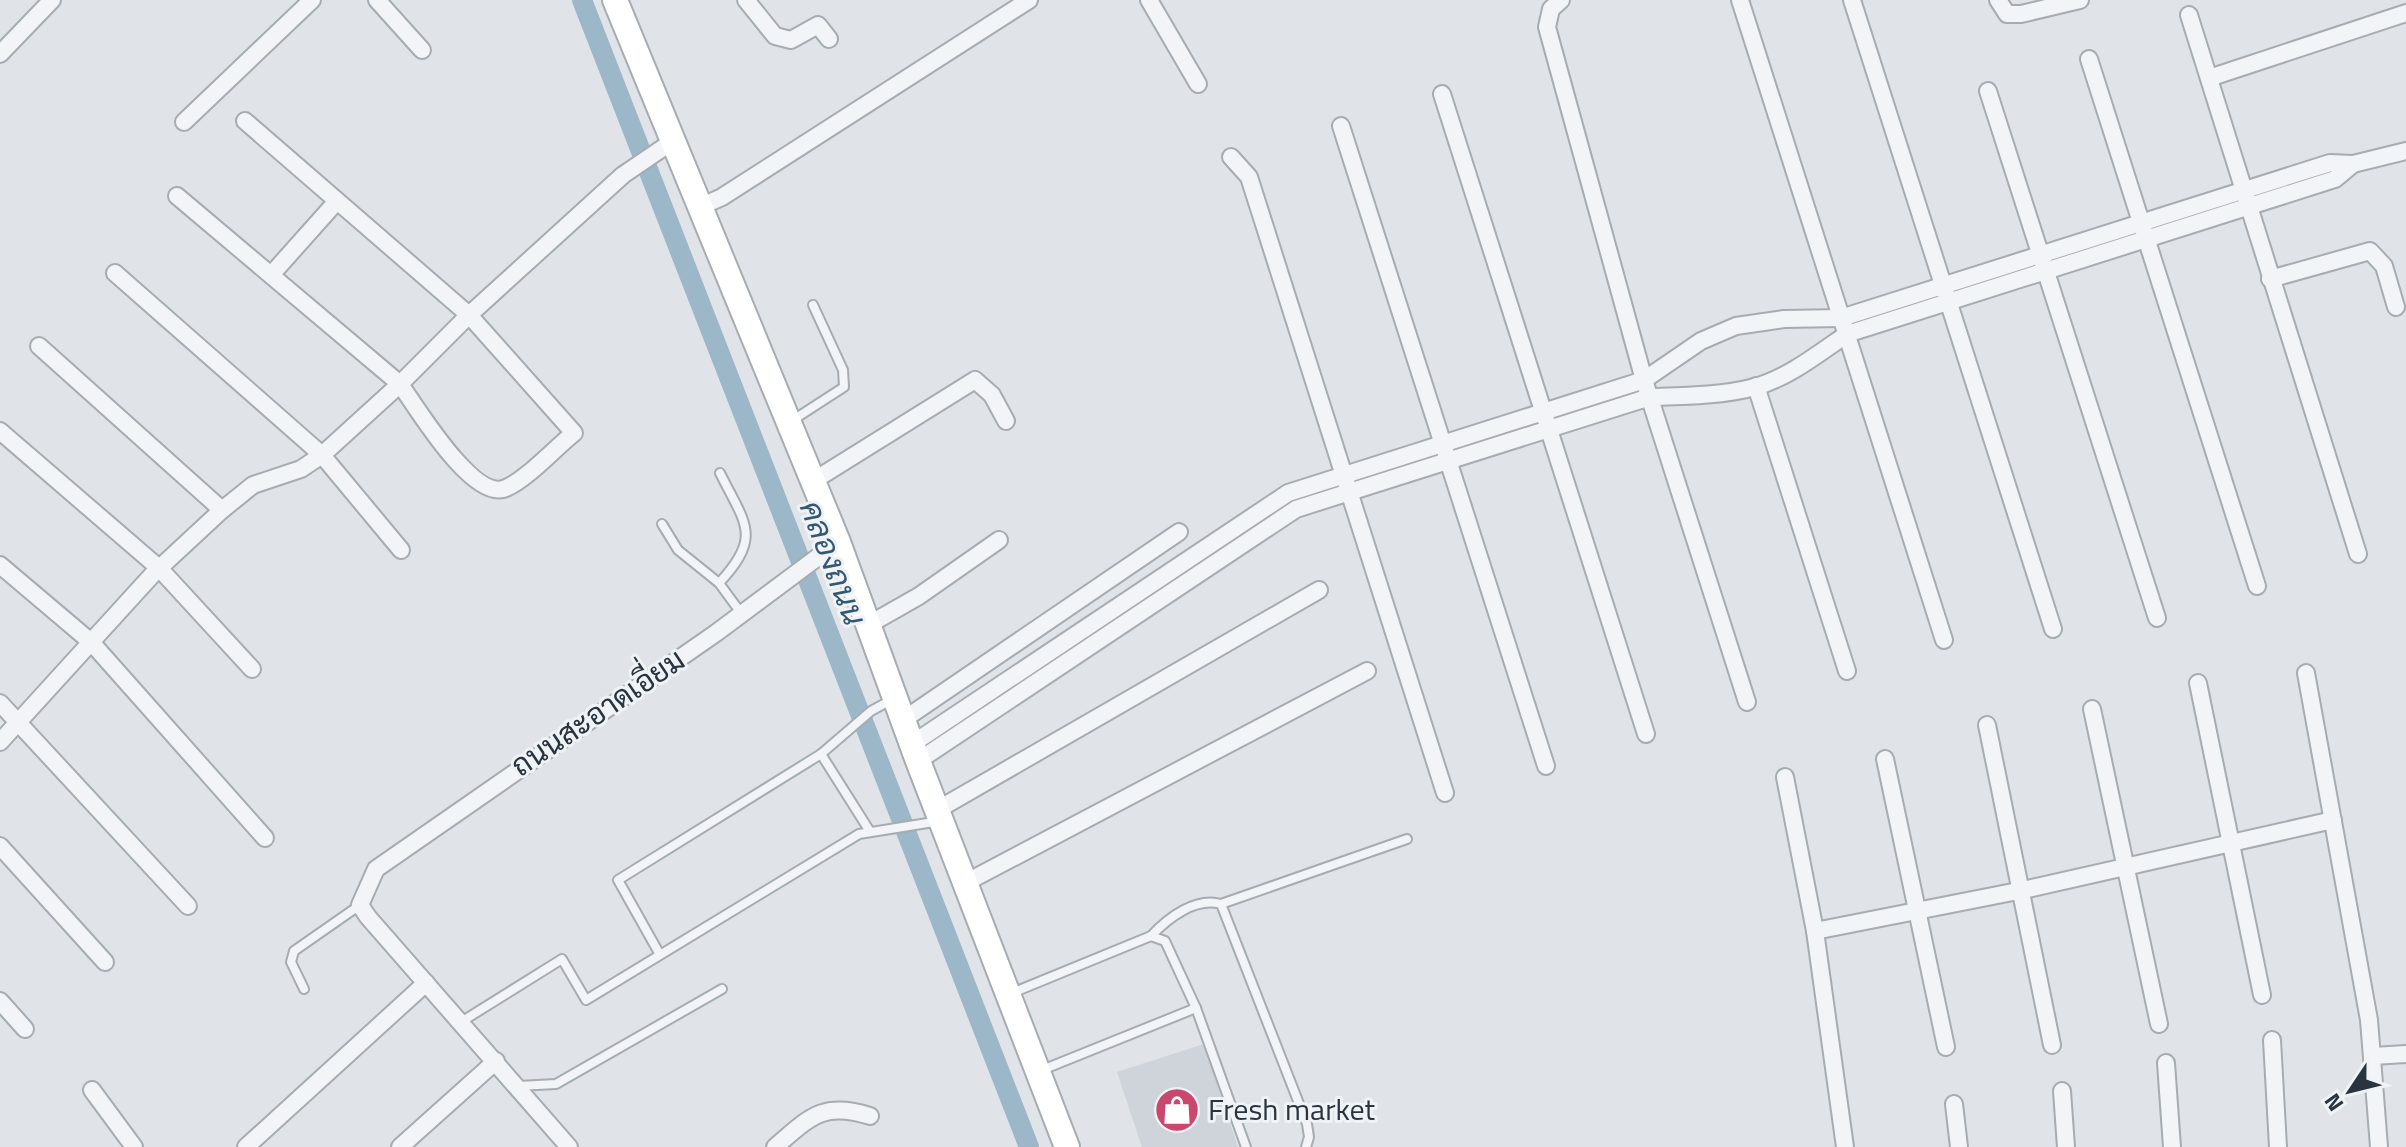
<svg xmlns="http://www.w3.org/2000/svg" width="2406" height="1147" font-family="'Titillium Web',Sarabun,sans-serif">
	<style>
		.built { fill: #ced4da }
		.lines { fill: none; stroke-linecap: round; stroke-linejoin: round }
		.canal { stroke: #9bb7c8; stroke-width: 20 }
		.lane-casing { stroke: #a5acb2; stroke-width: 12 }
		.street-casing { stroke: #a5acb2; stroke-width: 20 }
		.secondary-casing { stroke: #a5acb2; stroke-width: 28 }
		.lane { stroke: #f2f4f7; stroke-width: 8 }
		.street { stroke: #f2f4f7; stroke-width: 16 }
		.secondary { stroke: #fff; stroke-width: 24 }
		.labels { text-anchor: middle; stroke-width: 6; stroke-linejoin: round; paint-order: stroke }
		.street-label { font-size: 30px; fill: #29343f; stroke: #eff3f6 }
		.poi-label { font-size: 30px; fill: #29343f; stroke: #eff3f6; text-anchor: start }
		.water-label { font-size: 32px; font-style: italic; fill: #345872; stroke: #eff3f6 }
	</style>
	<rect width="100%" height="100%" fill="#e0e4e8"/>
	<path class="built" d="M 1204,1044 L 1238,1147 L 1142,1147 L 1117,1072 Z"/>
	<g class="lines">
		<path class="canal" d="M 582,0 L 1029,1147"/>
		<g class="lane-casing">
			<g id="lane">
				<path d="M 793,420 L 844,387 L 843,370 L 813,305"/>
				<path d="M 662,524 L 678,550 L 719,583 L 741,613"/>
				<path d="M 719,583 C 763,536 745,524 720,473"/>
				<path d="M 821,754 L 869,830"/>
				<path d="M 1221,904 L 1407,839"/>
				<path d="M 1151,936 C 1168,918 1195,897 1221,904 L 1307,1124 L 1309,1137 L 1306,1147"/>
				<path d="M 659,953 L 618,880 L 821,754 L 871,711 L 891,700"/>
				<path d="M 304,989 L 291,962 L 294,951 L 360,905"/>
				<path d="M 1012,993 L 1151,936 L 1165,941 L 1196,1008 L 1246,1147"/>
				<path d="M 461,1022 L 562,959 L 586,1000 L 859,834 L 940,821"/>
				<path d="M 1042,1070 L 1196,1008"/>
				<path d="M 518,1086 L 556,1084 L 722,989"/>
			</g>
		</g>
		<g class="street-casing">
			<g id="street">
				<path d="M 377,0 L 422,50"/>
				<path d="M 746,0 L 775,36 L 791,40 L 818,25 L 829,39"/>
				<path d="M 1149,0 L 1198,84"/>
				<path d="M 1561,0 L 1551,9 L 1547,27 L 1644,380 L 1747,702"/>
				<path d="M 1740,0 L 1944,640"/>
				<path d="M 1852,0 L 2053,629"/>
				<path d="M 1998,0 L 2007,14 L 2021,14 L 2080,0"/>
				<path d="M 2189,15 L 2358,554"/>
				<path d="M 0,54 L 52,0"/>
				<path d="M 2089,59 L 2257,586"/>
				<path d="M 2209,78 L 2406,13"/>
				<path d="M 1988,91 L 2157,618"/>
				<path d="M 1442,94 L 1646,734"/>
				<path d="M 245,121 L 469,315 L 623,175 L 673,141"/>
				<path d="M 184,122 L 312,0"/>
				<path d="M 1341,126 L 1546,766"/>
				<path d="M 1231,157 L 1249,177 L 1445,793"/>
				<path d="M 700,207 L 722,197 L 1029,0"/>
				<path d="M 115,273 L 322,455 L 401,550"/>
				<path d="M 271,275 L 337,201"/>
				<path d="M 2270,279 L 2370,251 L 2384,266 L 2396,307"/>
				<path d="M 469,315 L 574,433 C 555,448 527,479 506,488 C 474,503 417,408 400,384 Z"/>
				<path d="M 39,346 L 222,510"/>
				<path d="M 1756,386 L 1847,671"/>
				<path d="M 0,431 L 159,568 L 252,669"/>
				<path d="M 813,481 L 975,380 L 992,395 L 1006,421"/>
				<path d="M 0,565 L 91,642 L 265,838"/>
				<path d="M 868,625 L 919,596 L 999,540"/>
				<path d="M 2306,673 L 2369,1020 L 2379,1147"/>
				<path d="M 2198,683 L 2262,995"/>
				<path d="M 0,703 L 188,906"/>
				<path d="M 2092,709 L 2159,1024"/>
				<path d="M 903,720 L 1179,532"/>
				<path d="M 1987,725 L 2052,1045"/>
				<path d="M 0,742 L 153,574 L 222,510 L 253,485 L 301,469 L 322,455 L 400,384 L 177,196"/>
				<path d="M 912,744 L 1288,493 L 1644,380 L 1701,341 L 1736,326 L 1784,319 L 1841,318 L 2330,163 L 2353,164 L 2406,151"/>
				<path d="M 1885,759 L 1946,1047"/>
				<path d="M 918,761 L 1296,509 L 1650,397 C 1684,396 1721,396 1755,387 C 1789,377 1818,354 1847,334 L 2335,179 L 2353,164"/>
				<path d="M 1785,777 L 1815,931 L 1845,1147"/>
				<path d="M 937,810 L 1319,590"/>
				<path d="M 0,846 L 105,962"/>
				<path d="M 965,883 L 1367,671"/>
				<path d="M 1815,931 L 2023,890 L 2333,820"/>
				<path d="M 0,1001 L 25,1029"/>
				<path d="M 2272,1040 L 2278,1147"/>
				<path d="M 2373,1056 L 2406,1054"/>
				<path d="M 2166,1063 L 2172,1147"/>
				<path d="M 92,1090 L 134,1147"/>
				<path d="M 2062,1091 L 2066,1147"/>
				<path d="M 1954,1104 L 1959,1147"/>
				<path d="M 246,1147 L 426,983"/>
				<path d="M 400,1147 L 496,1061"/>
				<path d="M 569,1147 L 368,917 L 360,905 L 376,869 L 716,633 L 838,542"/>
				<path d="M 775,1147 C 810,1117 823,1101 870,1116"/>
			</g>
		</g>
		<g class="secondary-casing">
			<path id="secondary" d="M 615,0 L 838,542 L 918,761 L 1067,1147"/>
		</g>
		<use href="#lane" class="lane"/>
		<use href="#street" class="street"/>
		<use href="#secondary" class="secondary"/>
	</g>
	<defs>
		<g id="shop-disc" transform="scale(2.3)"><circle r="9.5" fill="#ca476d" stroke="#eff3f6"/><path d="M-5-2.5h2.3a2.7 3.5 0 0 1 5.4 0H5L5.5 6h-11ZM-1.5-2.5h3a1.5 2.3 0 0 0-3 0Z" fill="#fff"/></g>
	</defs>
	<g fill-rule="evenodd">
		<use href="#shop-disc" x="1177" y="1110"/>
	</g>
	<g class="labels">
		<g class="street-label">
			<text transform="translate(598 713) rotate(-34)" y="10">ถนนสะอาดเอี่ยม</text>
		</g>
		<g class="poi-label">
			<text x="1208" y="1120">Fresh market</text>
		</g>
		<g class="water-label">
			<text transform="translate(833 563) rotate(69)" y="11">คลองถนน</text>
		</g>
	</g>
	<g transform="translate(2350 1091) rotate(235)" stroke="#eff3f6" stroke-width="6" paint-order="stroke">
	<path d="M0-6L14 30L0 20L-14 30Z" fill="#29343f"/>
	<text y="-12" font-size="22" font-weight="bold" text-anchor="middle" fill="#29343f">N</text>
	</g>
</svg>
